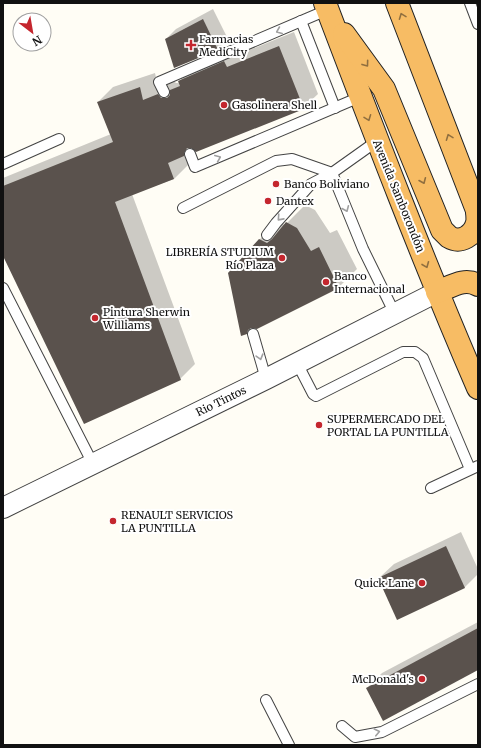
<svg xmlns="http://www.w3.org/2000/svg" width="481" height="748" font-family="Merriweather,serif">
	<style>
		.shadow { fill: #0003 }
		.building { fill: #5a524d }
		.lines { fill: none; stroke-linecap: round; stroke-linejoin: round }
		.service-casing { stroke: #444; stroke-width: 12 }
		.minor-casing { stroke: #444; stroke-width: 22 }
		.trunk-casing { stroke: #222; stroke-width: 24 }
		.service { stroke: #fff; stroke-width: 10 }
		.minor { stroke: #fff; stroke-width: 20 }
		.trunk { stroke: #f7bc64; stroke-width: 22 }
		.oneway { stroke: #906f3f }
		.oneway2 { stroke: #a0a0a0 }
		.poi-dot { fill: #c4262e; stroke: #fff; stroke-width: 1.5 }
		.labels { text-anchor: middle; stroke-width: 4; stroke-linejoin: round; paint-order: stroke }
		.poi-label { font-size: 11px; fill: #111; stroke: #fff; text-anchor: start }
		.street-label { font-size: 11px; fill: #111; stroke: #fff }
	</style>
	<rect width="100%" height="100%" fill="#fffdf5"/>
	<g class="shadow">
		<path d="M 213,9 L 228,39 L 218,49 L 175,67 L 166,39 L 176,29 Z"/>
		<path d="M 294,32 L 318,94 L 303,108 L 192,147 L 185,154 L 189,164 L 174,179 L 132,194 L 195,364 L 180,379 L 3,254 L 3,178 L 111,134 L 98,102 L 113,87 L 155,73 L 158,86 L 173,80 L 176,83 L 178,83 L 194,66 L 239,47 L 242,53 Z"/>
		<path d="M 305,205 L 315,210 L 330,233 L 337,230 L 357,269 L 339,287 L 256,328 L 252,327 L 246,333 L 259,240 L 278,222 L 285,225 Z"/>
		<path d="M 461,532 L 478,569 L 478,574 L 465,587 L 398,618 L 379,578 L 394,564 Z"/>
		<path d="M 478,622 L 478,669 L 367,688 L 382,673 Z"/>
	</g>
	<g class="building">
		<path d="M 203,19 L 218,50 L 174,68 L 165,39 Z"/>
		<path d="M 279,46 L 304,109 L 196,152 L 191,148 L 187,148 L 184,153 L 184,156 L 168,163 L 174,179 L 115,202 L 181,380 L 84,424 L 3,256 L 3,186 L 113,142 L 97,102 L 140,87 L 143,100 L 158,94 L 161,98 L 167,98 L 170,95 L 170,90 L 180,86 L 178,81 L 224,61 L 227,67 Z"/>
		<path d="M 286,222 L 297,228 L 311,251 L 319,247 L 339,288 L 257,329 L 251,328 L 248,330 L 247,334 L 241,336 L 228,273 L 259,239 L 267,243 L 272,239 Z"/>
		<path d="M 446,546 L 465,588 L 397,620 L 378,578 Z"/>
		<path d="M 478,628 L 478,670 L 383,721 L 366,688 Z"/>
	</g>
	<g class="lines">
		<g class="service-casing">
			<g id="service">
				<path d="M 470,3 L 478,24"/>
				<path d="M 301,21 L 335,108"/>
				<path d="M 164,92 L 159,82 L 327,10"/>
				<path d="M 190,154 L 195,167 L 360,97"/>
				<path d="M 3,164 L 59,139"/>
				<path d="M 183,208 L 276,161 L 292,159 L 332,173 L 363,249 L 395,314"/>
				<path d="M 267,235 L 276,223 L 311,184 L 332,173 L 377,141"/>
				<path d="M 3,288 L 93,464"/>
				<path d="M 253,334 L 266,379"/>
				<path d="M 297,363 L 313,394 L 316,396 L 403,352 L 415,352 L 423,358 L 470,469"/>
				<path d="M 431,488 L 478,466"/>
				<path d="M 266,700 L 289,745"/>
				<path d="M 342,726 L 355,737 L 382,732 L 478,684"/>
			</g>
		</g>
		<g class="minor-casing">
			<path id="minor" d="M 3,508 L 266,379 L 437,292"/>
		</g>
		<g class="trunk-casing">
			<g id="trunk">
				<path d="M 325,3 C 374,132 423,261 478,388"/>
				<path d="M 397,3 L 478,213"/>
				<path d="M 344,34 L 384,89 L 442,230 C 444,232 447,235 449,237 C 461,244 474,235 477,223 C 478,219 477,214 477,210"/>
				<path d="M 437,292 C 451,287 464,277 478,285"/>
			</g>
		</g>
		<use href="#service" class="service"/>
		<use href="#minor" class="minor"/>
		<use href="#trunk" class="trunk"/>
	</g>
	<defs><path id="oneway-chevron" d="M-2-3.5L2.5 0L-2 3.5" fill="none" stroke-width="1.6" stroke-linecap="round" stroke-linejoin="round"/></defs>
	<g class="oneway">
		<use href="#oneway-chevron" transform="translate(402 16) rotate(-111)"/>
		<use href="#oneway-chevron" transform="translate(366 64) rotate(54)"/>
		<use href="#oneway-chevron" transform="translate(368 118) rotate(69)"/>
		<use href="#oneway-chevron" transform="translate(449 137) rotate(-111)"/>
		<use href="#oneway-chevron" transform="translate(423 181) rotate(67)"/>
		<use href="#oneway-chevron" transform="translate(426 265) rotate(68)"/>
	</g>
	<g class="oneway2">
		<use href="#oneway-chevron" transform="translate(279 31) rotate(157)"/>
		<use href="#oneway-chevron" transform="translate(218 158) rotate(-23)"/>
		<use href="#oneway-chevron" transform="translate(346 209) rotate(67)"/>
		<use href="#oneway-chevron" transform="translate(280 218) rotate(132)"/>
		<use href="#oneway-chevron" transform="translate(260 357) rotate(74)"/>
		<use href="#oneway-chevron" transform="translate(377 732) rotate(-13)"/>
	</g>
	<g class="poi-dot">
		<path d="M189 39h4v4h4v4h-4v4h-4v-4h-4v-4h4z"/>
		<circle cx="224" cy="105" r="4"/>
		<circle cx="276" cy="184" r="4"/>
		<circle cx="268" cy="201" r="4"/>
		<circle cx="282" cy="258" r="4"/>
		<circle cx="326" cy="282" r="4"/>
		<circle cx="95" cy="318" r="4"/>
		<circle cx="319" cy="425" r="4"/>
		<circle cx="113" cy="521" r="4"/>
		<circle cx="422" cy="583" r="4"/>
		<circle cx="422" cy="679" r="4"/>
	</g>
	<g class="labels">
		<g class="poi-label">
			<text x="199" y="43">Farmacias<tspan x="199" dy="13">MediCity</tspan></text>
			<text x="232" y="109">Gasolinera Shell</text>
			<text x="284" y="188">Banco Boliviano</text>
			<text x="276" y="205">Dantex</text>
			<text x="274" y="256" text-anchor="end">LIBRERÍA STUDIUM<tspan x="274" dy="13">Río Plaza</tspan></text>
			<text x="334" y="280">Banco<tspan x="334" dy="13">Internacional</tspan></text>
			<text x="103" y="316">Pintura Sherwin<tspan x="103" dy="13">Williams</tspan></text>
			<text x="327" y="423">SUPERMERCADO DEL<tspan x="327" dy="13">PORTAL LA PUNTILLA</tspan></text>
			<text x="121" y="519">RENAULT SERVICIOS<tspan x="121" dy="13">LA PUNTILLA</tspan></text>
			<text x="414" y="587" text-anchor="end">Quick Lane</text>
			<text x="414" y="683" text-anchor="end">McDonald's</text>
		</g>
		<g class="street-label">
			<text transform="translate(399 196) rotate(68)" y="4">Avenida Samborondón</text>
			<text transform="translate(221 401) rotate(-26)" y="4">Rio Tintos</text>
		</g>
	</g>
	<rect width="481" height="748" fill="none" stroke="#111111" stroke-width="8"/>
	<g transform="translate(32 32) rotate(149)"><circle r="19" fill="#ffffff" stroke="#a0a0a0"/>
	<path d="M0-3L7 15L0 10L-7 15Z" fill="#c4262e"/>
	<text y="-6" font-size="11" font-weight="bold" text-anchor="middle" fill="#111111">N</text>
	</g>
</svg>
